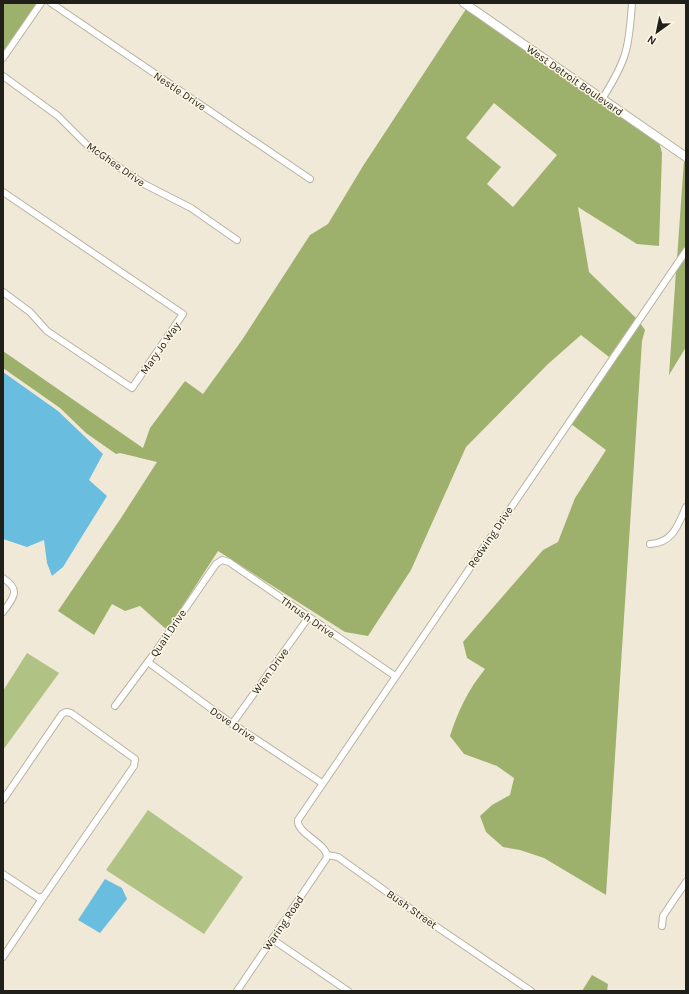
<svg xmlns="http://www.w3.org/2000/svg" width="689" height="994" font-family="Karla,sans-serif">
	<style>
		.green { fill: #b0c284 }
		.forest { fill: #9eb16c; fill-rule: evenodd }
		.water { fill: #69bddf }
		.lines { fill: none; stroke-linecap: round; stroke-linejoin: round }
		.minor-casing { stroke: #b9b2a2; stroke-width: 8 }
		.tertiary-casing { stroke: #b9b2a2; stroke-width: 10 }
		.minor { stroke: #fff; stroke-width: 6 }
		.tertiary { stroke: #fff; stroke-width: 8 }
		.labels { text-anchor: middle; stroke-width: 3; stroke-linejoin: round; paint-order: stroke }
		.street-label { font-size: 11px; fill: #211f19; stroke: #fdf6e5 }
	</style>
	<rect width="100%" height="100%" fill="#f0e9d8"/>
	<g class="green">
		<path d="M 27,653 L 59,673 L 3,750 L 3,691 Z"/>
		<path d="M 148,810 L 243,877 L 204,934 L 106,870 Z"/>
	</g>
	<g class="forest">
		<path d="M 3,3 L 37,3 L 3,52 Z"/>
		<path d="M 466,9 L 659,142 L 662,153 L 659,246 L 637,244 L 578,207 L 589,272 L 636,318 L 609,357 L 581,335 L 548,364 L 466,447 L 411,570 L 368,636 L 345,632 L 218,551 L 167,630 L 140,606 L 125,611 L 112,604 L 94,635 L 58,611 L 121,518 L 157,462 L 120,453 L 116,454 L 86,433 L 60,408 L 3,368 L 3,351 L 143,448 L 150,428 L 185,381 L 203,394 L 242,340 L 310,235 L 328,224 L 363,166 ZM 494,103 L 557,155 L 513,207 L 487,184 L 501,167 L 466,138 Z"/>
		<path d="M 684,160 L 686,161 L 686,245 L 677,259 Z"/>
		<path d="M 686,256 L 686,347 L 669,375 L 676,271 Z"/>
		<path d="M 640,323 L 645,330 L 642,341 L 606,895 L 544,858 L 520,850 L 503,847 L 486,832 L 480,816 L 492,805 L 510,795 L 514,778 L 497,766 L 464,754 L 450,736 C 458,711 468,690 485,669 L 467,658 L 463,642 L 543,550 L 558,542 L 575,498 L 606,450 L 571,424 Z"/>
		<path d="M 592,975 L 608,984 L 607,991 L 582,991 Z"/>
	</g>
	<g class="water">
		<path d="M 3,372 L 58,411 L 103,454 L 89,480 L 107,496 L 63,567 L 52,576 L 47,563 L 44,540 L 27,547 L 3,539 Z"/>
		<path d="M 105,879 L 122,888 L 127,899 L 100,933 L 78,920 Z"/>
	</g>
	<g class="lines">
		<g class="minor-casing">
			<g id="minor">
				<path d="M 51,3 L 310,179"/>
				<path d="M 3,58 L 41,3"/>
				<path d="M 3,76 L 58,116 L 89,147 L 144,184 L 191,208 L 237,240"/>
				<path d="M 602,99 C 627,60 629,48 632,3"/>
				<path d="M 3,192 L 183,314 L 132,388 L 47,331 L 30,312 L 3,292"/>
				<path d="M 650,544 C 673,543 678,525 686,507"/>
				<path d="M 3,578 C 21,590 14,597 3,612"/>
				<path d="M 148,662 L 224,718 L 322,783"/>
				<path d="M 115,706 L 156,651 L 216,564 L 222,560 L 229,562 L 395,676"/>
				<path d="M 232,724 L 308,618"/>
				<path d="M 3,800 L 62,714 L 66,712 L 71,713 L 135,759 L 134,766 L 44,896 L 39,898 L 3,874"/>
				<path d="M 327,855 C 324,842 296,833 298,820 L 686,251"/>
				<path d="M 327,855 L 338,857 L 412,910 L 531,991"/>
				<path d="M 662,926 L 663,916 L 686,882"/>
				<path d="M 272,939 L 348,991"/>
				<path d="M 3,957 L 44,896"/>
				<path d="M 237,991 L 326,859 L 327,855"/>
			</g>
		</g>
		<g class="tertiary-casing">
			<path id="tertiary" d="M 464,3 L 686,157"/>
		</g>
		<use href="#minor" class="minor"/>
		<use href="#tertiary" class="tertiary"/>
	</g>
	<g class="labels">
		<g class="street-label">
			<text transform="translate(575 80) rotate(35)" y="4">West Detroit Boulevard</text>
			<text transform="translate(180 91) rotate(34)" y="4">Nestle Drive</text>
			<text transform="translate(116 164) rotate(35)" y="4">McGhee Drive</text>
			<text transform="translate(160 348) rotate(-55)" y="4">Mary Jo Way</text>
			<text transform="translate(490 537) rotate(-56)" y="4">Redwing Drive</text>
			<text transform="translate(308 617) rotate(35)" y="4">Thrush Drive</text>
			<text transform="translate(168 633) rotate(-56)" y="4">Quail Drive</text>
			<text transform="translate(270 671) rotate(-54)" y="4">Wren Drive</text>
			<text transform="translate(233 724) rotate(34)" y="4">Dove Drive</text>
			<text transform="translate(412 909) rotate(35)" y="4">Bush Street</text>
			<text transform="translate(283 923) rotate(-56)" y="4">Waring Road</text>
		</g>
	</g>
	<rect width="689" height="994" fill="none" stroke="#211f19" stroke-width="8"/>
	<g transform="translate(657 32) rotate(213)" stroke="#fdf6e5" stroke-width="3" paint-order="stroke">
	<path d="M0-3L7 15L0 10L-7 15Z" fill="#211f19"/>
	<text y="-6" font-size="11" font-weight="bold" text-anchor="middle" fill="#211f19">N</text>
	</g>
</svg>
